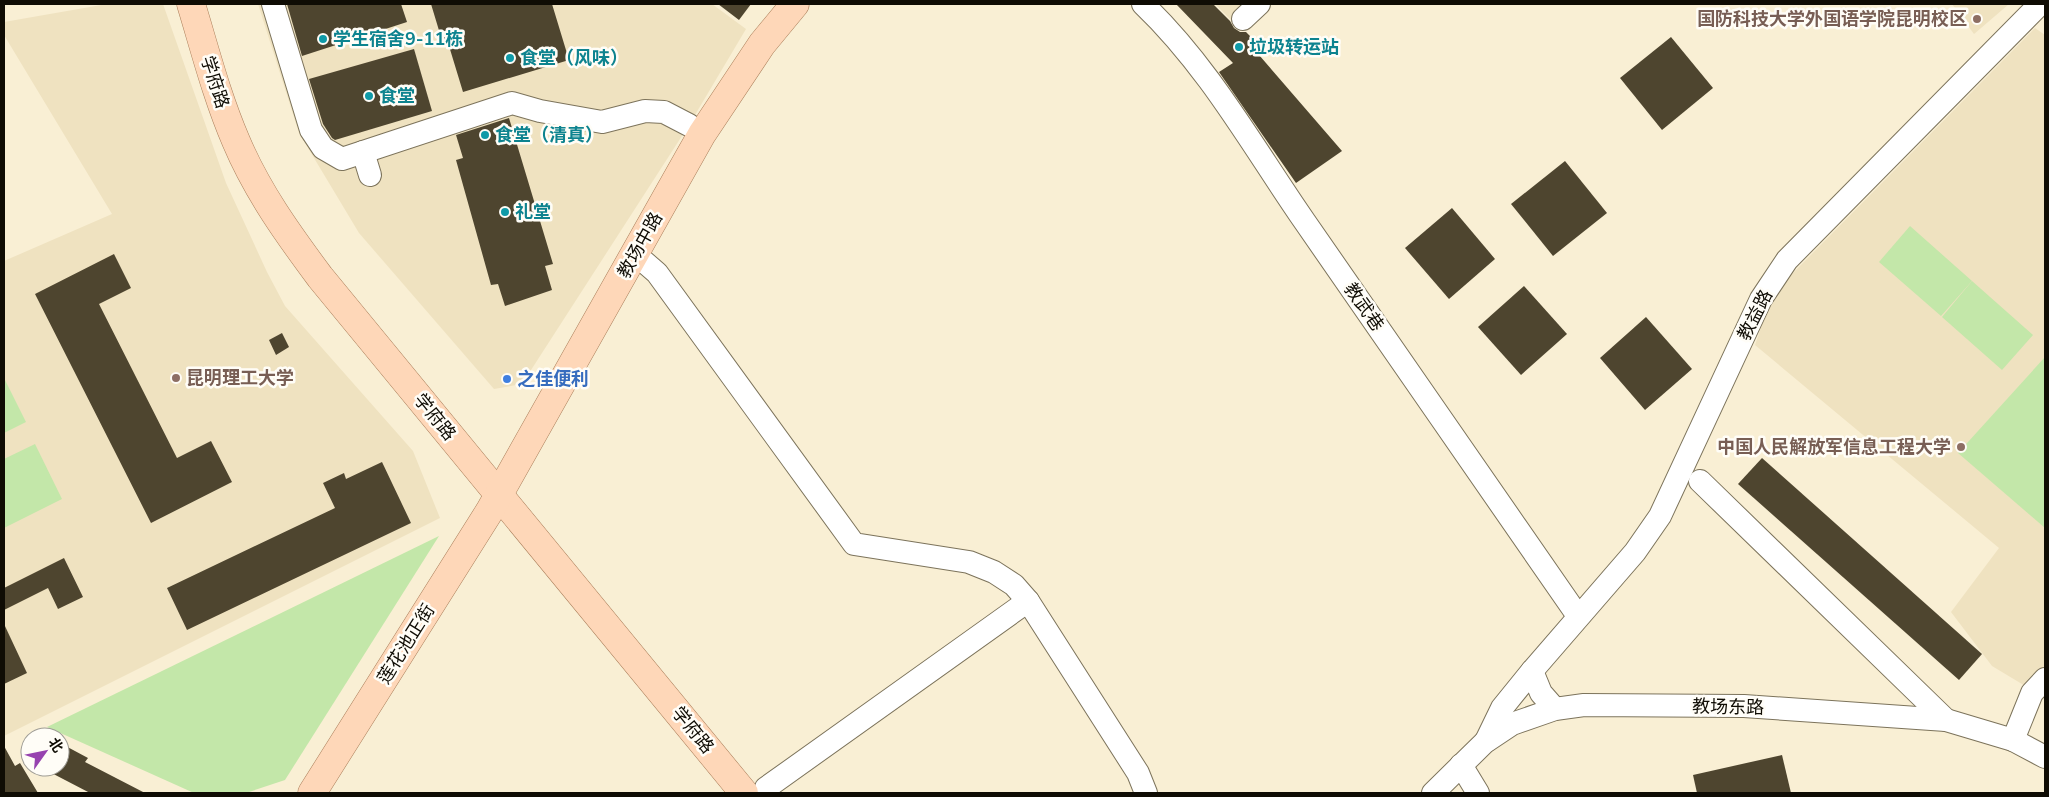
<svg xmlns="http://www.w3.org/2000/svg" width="2049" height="797" font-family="'Nunito Sans','Noto Sans SC',sans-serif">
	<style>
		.built { fill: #efe2c0 }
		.green { fill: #c3e7a9 }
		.building { fill: #4e452f }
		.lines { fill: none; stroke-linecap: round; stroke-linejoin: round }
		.minor-casing { stroke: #7c735b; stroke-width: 24 }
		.major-casing { stroke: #aa7e5a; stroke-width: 29 }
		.minor { stroke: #fff; stroke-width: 22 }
		.major { stroke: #fed7b8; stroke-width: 28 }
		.education-dot { fill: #8d6e63; stroke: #fffdf7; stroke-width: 2 }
		.culture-dot { fill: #0f9aa8; stroke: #fffdf7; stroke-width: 2 }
		.shop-dot { fill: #3f7fe0; stroke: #fffdf7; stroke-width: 2 }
		.labels { text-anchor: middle; stroke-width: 5; stroke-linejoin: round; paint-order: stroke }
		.education-label { font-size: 18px; font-weight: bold; fill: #785e54; stroke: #fffdf7; text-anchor: end }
		.culture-label { font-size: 18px; font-weight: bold; fill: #0d838f; stroke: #fffdf7; text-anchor: start }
		.street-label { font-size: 18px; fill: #0f0c04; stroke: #fffdf7 }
		.shop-label { font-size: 18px; font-weight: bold; fill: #366cbe; stroke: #fffdf7; text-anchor: start }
	</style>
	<rect width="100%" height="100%" fill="#f9efd4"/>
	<g class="built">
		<path d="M 107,4 L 163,4 L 226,183 L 267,272 L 285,306 L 413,451 L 440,518 L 4,736 L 4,261 L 112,214 L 4,35 L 4,22 Z"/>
		<path d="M 258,4 L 712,4 L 746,29 L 689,125 L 522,384 L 494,389 L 359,233 L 299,133 Z"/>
		<path d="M 1215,4 L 1248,4 L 1231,20 Z"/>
		<path d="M 1952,4 L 2009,4 L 1974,34 Z"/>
		<path d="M 2035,28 L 2045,35 L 2045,698 L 1992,666 L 1951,612 L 1999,548 L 1755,345 L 1765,316 L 1790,276 Z"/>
	</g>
	<g class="green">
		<path d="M 1910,226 L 1972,281 L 1941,316 L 1879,262 Z"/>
		<path d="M 1972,281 L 2033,335 L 2002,370 L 1942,317 Z"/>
		<path d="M 2045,357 L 2045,528 L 1958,453 Z"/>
		<path d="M 4,378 L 26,422 L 4,433 L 4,377 Z"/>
		<path d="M 35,444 L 62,499 L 4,528 L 4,459 Z"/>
		<path d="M 439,536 L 285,780 L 246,793 L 194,793 L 47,727 Z"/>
	</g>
	<g class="building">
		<path d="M 287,4 L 401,4 L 407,22 L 302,56 Z"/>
		<path d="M 431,4 L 552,4 L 569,60 L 463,92 L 449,46 L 444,47 Z"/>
		<path d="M 718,4 L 751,4 L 739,20 Z"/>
		<path d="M 1176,4 L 1213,4 L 1230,21 L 1234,28 L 1240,32 L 1246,32 L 1259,45 L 1253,48 L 1342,151 L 1296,183 L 1219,72 L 1233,63 Z"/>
		<path d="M 1671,37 L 1713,88 L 1662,130 L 1620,78 Z"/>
		<path d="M 414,49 L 432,111 L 335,140 L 332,138 L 323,124 L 309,79 Z"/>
		<path d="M 509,118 L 553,264 L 545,266 L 552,290 L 505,306 L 498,284 L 491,285 L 456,160 L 463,158 L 456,135 Z"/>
		<path d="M 1565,161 L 1607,213 L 1553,256 L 1511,204 Z"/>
		<path d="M 1452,208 L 1495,259 L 1449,299 L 1405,248 Z"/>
		<path d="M 114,254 L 131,288 L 99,304 L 177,458 L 211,441 L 232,482 L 151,523 L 35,294 Z"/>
		<path d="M 1524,286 L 1567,334 L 1521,375 L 1478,327 Z"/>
		<path d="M 1646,317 L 1692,369 L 1645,410 L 1600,358 Z"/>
		<path d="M 282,333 L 289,347 L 276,355 L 269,340 Z"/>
		<path d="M 1762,458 L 1982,654 L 1959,680 L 1738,484 Z"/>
		<path d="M 382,462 L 411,523 L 187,630 L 167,588 L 335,508 L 323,483 L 344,473 L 346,479 Z"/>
		<path d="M 64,558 L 83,597 L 58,609 L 48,588 L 4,610 L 4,588 Z"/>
		<path d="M 4,624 L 27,673 L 4,684 Z"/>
		<path d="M 60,743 L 88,758 L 85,762 L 145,793 L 90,793 L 40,767 L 60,767 Z"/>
		<path d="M 4,746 L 15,766 L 20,763 L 38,793 L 4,793 Z"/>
		<path d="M 1782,755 L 1791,793 L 1697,793 L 1693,775 Z"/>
	</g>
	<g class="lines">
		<g class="minor-casing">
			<g id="minor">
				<path d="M 273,4 L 311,130 L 323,148 L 342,159 L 512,103 L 540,111 L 602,122 L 645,111 L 664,112 L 689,125"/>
				<path d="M 1143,4 C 1209,67 1253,147 1305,222 C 1396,353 1487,485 1578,616"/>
				<path d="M 1243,19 L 1259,4"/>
				<path d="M 363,152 L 370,175"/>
				<path d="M 635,254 L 657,273 L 854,544 L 969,562 L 994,572 L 1014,585 L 1028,601 L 1138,773 L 1146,793"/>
				<path d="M 1700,481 L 1946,720"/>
				<path d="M 1532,671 L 1635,552 L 1660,516 L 1761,299 L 1787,260 L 2040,4"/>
				<path d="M 2013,740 L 2032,693 L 2045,679"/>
				<path d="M 1486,741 L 1502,708 L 1532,671 L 1541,693 L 1555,709"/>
				<path d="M 1461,765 L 1478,793"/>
				<path d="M 766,788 L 1028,601"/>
				<path d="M 1433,793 L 1485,742 L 1512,724 L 1555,709 L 1584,705 L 1744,706 L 1946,720 L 2013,740 L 2045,757"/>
			</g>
		</g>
		<g class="major-casing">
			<g id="major">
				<path d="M 191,4 C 205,50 217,97 236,141 C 257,191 288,234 320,277 L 744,793"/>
				<path d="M 312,793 L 489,512 L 702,134 L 762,44 L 795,4"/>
			</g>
		</g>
		<use href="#minor" class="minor"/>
		<use href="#major" class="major"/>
	</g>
	<g class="education-dot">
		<circle cx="1977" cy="19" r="5"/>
		<circle cx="176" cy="378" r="5"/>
		<circle cx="1961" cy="447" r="5"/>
	</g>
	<g class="culture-dot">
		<circle cx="323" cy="39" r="5"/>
		<circle cx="1239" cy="47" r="5"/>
		<circle cx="510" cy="58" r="5"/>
		<circle cx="369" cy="96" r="5"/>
		<circle cx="485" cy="135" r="5"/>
		<circle cx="505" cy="212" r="5"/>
	</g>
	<circle class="shop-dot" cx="507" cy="379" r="5"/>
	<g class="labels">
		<g class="education-label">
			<text x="1967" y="25">国防科技大学外国语学院昆明校区</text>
			<text x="186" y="384" text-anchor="start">昆明理工大学</text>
			<text x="1951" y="453">中国人民解放军信息工程大学</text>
		</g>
		<g class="culture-label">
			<text x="333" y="45">学生宿舍9-11栋</text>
			<text x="1249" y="53">垃圾转运站</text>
			<text x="520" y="64">食堂（风味）</text>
			<text x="379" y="102">食堂</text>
			<text x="495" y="141">食堂（清真）</text>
			<text x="515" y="218">礼堂</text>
		</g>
		<g class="street-label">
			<text transform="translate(215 82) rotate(72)" y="6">学府路</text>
			<text transform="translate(640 245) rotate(-61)" y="6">教场中路</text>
			<text transform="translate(1364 307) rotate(55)" y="6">教武巷</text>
			<text transform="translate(1755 315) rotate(-63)" y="6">教益路</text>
			<text transform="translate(435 417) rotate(51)" y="6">学府路</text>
			<text transform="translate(406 644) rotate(-58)" y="6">莲花池正街</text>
			<text transform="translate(1728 707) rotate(1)" y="6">教场东路</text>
			<text transform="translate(693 730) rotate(51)" y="6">学府路</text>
		</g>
		<g class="shop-label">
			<text x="517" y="385">之佳便利</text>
		</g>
	</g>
	<rect width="2049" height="797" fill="none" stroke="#0f0c04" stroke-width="10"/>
	<g transform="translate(45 752) rotate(57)"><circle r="24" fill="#fffdf7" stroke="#9f9d96"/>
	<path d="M0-4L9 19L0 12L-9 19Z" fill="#9742af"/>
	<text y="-8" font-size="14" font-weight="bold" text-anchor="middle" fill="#0f0c04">北</text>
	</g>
</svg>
